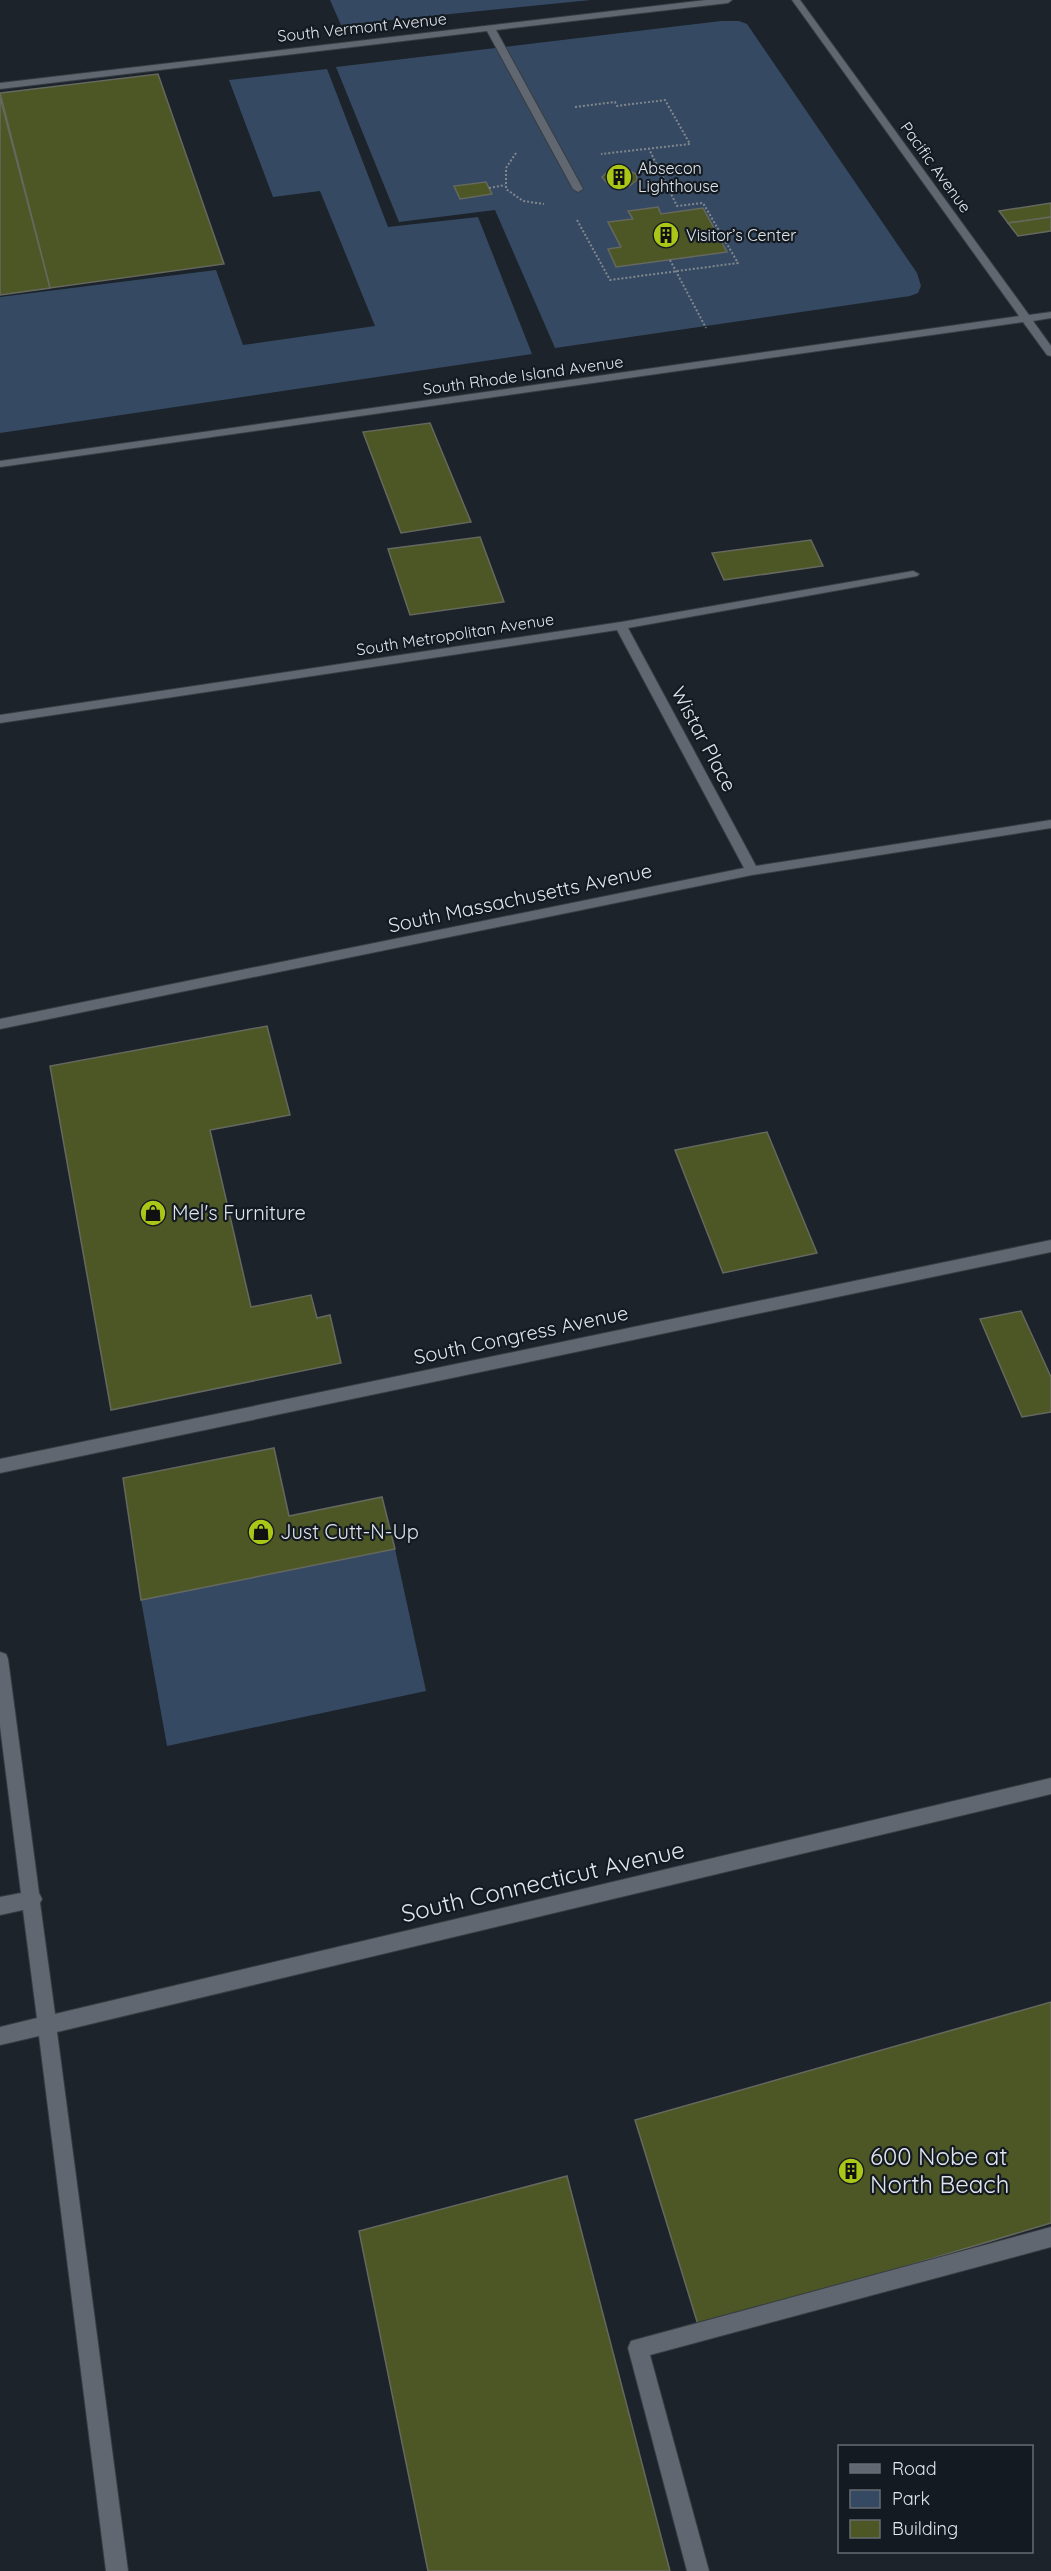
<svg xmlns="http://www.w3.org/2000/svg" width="1051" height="2571" font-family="Quicksand,sans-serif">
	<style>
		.green { fill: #354a62 }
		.building { fill: #4d5725; stroke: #65685e; stroke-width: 1.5 }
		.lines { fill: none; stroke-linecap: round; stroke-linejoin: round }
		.minor-casing { stroke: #373d43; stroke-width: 2 }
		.path { stroke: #82878e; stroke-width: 2; stroke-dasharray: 2 2; stroke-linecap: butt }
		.minor { fill: #606770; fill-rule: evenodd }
		.labels { text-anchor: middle; stroke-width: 4.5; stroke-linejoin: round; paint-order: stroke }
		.far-street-label { font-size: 16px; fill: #e1e6eb; stroke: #141a21 }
		.far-poi-label { font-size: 16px; fill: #e1e6eb; stroke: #141a21; text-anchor: start }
		.street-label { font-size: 20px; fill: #e1e6eb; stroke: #141a21 }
		.poi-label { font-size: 20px; fill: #e1e6eb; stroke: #141a21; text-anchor: start }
		.near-street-label { font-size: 24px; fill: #e1e6eb; stroke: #141a21 }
		.near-poi-label { font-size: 24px; fill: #e1e6eb; stroke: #141a21; text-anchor: start }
	</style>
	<rect width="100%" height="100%" fill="#1d232b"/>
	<g class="green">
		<path d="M 330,0 L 591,0 L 341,25 Z"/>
		<path d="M 721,21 L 739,21 L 747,24 L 917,273 L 921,286 L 918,293 L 910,296 L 555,348 L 495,210 L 399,222 L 336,67 Z"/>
		<path d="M 327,69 L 388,227 L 478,217 L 532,354 L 0,433 L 0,297 L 216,270 L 243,345 L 375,326 L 320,191 L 273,197 L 229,80 Z"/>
		<path d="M 395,1549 L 426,1691 L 167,1746 L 141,1600 Z"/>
	</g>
	<g class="building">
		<path d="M 158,74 L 224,264 L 50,288 L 0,93 Z"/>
		<path d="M 0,97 L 50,288 L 0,295 Z"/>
		<path d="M 611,169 L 628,170 L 636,174 L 637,180 L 629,186 L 609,185 L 602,177 Z"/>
		<path d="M 486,182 L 492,194 L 460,199 L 454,186 Z"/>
		<path d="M 1051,203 L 1051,217 L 1008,223 L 999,211 Z"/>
		<path d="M 658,207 L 661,214 L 703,208 L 727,252 L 616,267 L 608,249 L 621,247 L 608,222 L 633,219 L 628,211 Z"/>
		<path d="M 1051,217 L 1051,231 L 1018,236 L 1008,223 Z"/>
		<path d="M 430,423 L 471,522 L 401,533 L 363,432 Z"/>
		<path d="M 480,537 L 504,602 L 410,615 L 388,549 Z"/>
		<path d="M 811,540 L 823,566 L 724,580 L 712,553 Z"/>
		<path d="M 267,1026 L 290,1115 L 210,1130 L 251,1307 L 311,1295 L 317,1318 L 330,1315 L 341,1363 L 111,1410 L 50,1066 Z"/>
		<path d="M 767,1132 L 817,1253 L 723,1273 L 675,1150 Z"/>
		<path d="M 1021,1311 L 1051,1377 L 1051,1412 L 1022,1417 L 980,1319 Z"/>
		<path d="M 274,1448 L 289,1516 L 382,1497 L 395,1549 L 141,1600 L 123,1478 Z"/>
		<path d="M 1051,2002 L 1051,2223 L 699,2328 L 635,2120 Z"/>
		<path d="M 567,2176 L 670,2571 L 428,2571 L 359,2231 Z"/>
	</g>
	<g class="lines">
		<g class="minor-casing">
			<g id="minor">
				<path d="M 706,0 L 732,0 L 728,3 L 496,30 L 583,189 L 578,192 L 573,189 L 487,31 L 0,89 L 0,83 Z"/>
				<path d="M 792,0 L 800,0 L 1029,315 L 1051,312 L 1051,318 L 1033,321 L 1051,346 L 1051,356 L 1047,355 L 1023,322 L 0,467 L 0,461 L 1019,316 Z"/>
				<path d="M 913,571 L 919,574 L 917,576 L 628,628 L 756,866 L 1051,820 L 1051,828 L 752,875 L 0,1029 L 0,1019 L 744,868 L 617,630 L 0,723 L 0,715 L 621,622 Z"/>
				<path d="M 1051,1240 L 1051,1252 L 0,1473 L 0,1459 Z"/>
				<path d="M 0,1652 L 6,1654 L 8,1659 L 39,1893 L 42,1899 L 40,1903 L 55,2014 L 1051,1778 L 1051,1794 L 57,2032 L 128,2571 L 106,2571 L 39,2036 L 0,2045 L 0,2027 L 37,2018 L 23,1910 L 0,1915 L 0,1897 L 21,1893 L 0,1726 Z"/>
				<path d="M 1051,2227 L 1051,2247 L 650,2355 L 709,2571 L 687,2571 L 628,2348 L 631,2341 Z"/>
			</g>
		</g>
		<g class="path">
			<path d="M 575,107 L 615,102 L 617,106 L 665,100 L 690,144 L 601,154"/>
			<path d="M 516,153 L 506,168 L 506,189 L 523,201 L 544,204"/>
			<path d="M 489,188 L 505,185"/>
			<path d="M 577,220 L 610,280 L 738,263 L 703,203 L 677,206 L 649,149"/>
			<path d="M 670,260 L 706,328"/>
		</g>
		<use href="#minor" class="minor"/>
	</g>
	<defs>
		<g id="building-disc" transform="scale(1.35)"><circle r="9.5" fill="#aac717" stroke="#141a21"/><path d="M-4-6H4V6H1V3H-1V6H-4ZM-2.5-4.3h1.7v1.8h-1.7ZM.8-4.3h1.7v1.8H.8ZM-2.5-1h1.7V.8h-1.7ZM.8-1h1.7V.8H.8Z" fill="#111"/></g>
		<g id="shop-disc" transform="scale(1.35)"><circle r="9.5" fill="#aac717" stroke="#141a21"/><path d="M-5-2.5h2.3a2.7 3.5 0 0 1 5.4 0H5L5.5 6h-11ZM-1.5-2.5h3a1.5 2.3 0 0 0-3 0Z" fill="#111"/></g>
	</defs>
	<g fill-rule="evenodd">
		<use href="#building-disc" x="619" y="177"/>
		<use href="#building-disc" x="666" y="235"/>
		<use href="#shop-disc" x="153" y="1213"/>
		<use href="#shop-disc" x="261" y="1532"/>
		<use href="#building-disc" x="851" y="2171"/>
	</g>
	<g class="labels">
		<g class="far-street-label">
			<text transform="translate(362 27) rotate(-6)" y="6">South Vermont Avenue</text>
			<text transform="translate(936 167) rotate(54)" y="6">Pacific Avenue</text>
			<text transform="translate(523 375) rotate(-8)" y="6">South Rhode Island Avenue</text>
			<text transform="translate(455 634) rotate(-9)" y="6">South Metropolitan Avenue</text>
		</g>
		<g class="far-poi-label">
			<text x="638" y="174">Absecon<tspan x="638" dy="18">Lighthouse</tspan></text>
			<text x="686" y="241">Visitor’s Center</text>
		</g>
		<g class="street-label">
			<text transform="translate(704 739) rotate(62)" y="7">Wistar Place</text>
			<text transform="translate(520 898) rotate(-12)" y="7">South Massachusetts Avenue</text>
			<text transform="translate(521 1335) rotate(-12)" y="7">South Congress Avenue</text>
		</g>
		<g class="poi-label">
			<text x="172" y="1220">Mel's Furniture</text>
			<text x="280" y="1539">Just Cutt-N-Up</text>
		</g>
		<g class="near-street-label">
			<text transform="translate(543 1882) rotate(-13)" y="8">South Connecticut Avenue</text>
		</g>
		<g class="near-poi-label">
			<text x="870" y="2165">600 Nobe at<tspan x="870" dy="28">North Beach</tspan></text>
		</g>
	</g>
	<rect x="838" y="2445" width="195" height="108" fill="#141a21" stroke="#666c72" stroke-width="1.5"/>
	<rect x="850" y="2464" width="30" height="9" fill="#606770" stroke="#666c72" stroke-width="1.5"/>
	<text x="892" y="2475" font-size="18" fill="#e1e6eb">Road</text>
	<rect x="850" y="2490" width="30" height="18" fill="#354a62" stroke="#666c72" stroke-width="1.5"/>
	<text x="892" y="2505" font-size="18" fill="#e1e6eb">Park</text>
	<rect x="850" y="2520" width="30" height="18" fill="#4d5725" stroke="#666c72" stroke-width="1.5"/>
	<text x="892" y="2535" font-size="18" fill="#e1e6eb">Building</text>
</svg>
